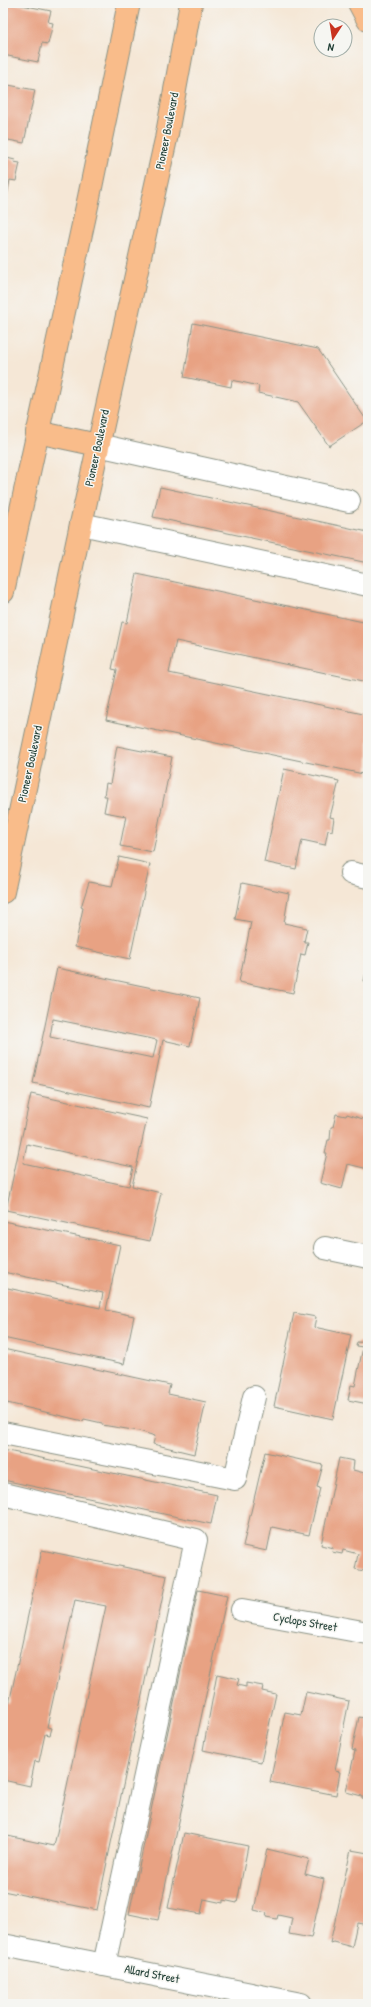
<svg xmlns="http://www.w3.org/2000/svg" width="371" height="2007" font-family="'Patrick Hand',sans-serif">
	<style>
		.building { fill: #e8a283; fill-rule: evenodd }
		.lines { fill: none; stroke-linecap: round; stroke-linejoin: round }
		.minor-casing { stroke: #8a9285; stroke-width: 24 }
		.major-casing { stroke: #8a9285; stroke-width: 24 }
		.highway-casing { stroke: #8a9285; stroke-width: 24 }
		.minor { stroke: #fff; stroke-width: 22 }
		.major { stroke: #f9bc8a; stroke-width: 22 }
		.highway { stroke: #f9bc8a; stroke-width: 22 }
		.labels { text-anchor: middle; stroke-width: 3; stroke-linejoin: round; paint-order: stroke }
		.street-label { font-size: 12px; fill: #1f3d34; stroke: #f6f6f2 }
	</style>
	<rect width="100%" height="100%" fill="#f6f6f2"/>
	<filter id="ink" filterUnits="userSpaceOnUse"><feTurbulence type="fractalNoise" baseFrequency=".025" numOctaves="2"/><feDisplacementMap in="SourceGraphic" scale="8" xChannelSelector="R" yChannelSelector="G"/><feConvolveMatrix kernelMatrix="1 2 1 2 8 2 1 2 1" color-interpolation-filters="sRGB"/></filter>
	<filter id="wash" filterUnits="userSpaceOnUse"><feTurbulence type="fractalNoise" baseFrequency=".012" numOctaves="4" result="noise"/><feDisplacementMap in="SourceGraphic" scale="16" xChannelSelector="R" yChannelSelector="G"/><feGaussianBlur stdDeviation="0.9" result="paint"/><feColorMatrix in="noise" values="0 0 0 0 0 0 0 0 0 0 0 0 0 0 0 0 0 1.4 0 .05"/><feComposite in="paint" operator="in"/></filter>
	<g filter="url(#wash)">
		<rect width="100%" height="100%" fill="#f5e7d6"/>
		<g id="blocks">
			<g class="building">
				<path d="M 3,3 L 12,3 L 51,11 L 48,22 L 53,23 L 48,44 L 42,43 L 38,62 L 3,55 L 5,25 L 3,24 Z"/>
				<path d="M 3,84 L 35,90 L 24,143 L 3,139 Z"/>
				<path d="M 3,157 L 15,160 L 14,162 L 20,163 L 16,181 L 10,180 L 4,212 Z"/>
				<path d="M 3,240 L 6,245 L 4,258 L 3,258 Z"/>
				<path d="M 193,323 L 318,349 L 367,421 L 329,446 L 298,402 L 258,393 L 259,386 L 232,380 L 231,387 L 184,377 Z"/>
				<path d="M 160,487 L 368,532 L 368,563 L 153,517 Z"/>
				<path d="M 137,574 L 368,623 L 368,682 L 176,641 L 169,673 L 368,715 L 368,775 L 106,720 L 117,670 L 112,669 L 122,622 L 127,623 Z"/>
				<path d="M 117,746 L 172,757 L 153,852 L 120,846 L 126,816 L 104,812 L 107,796 L 104,796 L 106,783 L 110,784 Z"/>
				<path d="M 284,769 L 339,781 L 330,817 L 334,818 L 332,831 L 328,830 L 325,845 L 302,840 L 296,869 L 264,862 Z"/>
				<path d="M 119,857 L 150,864 L 130,959 L 75,947 L 83,908 L 81,907 L 89,882 L 112,886 Z"/>
				<path d="M 242,883 L 289,893 L 284,923 L 307,928 L 304,942 L 308,942 L 305,955 L 301,954 L 293,993 L 239,982 L 251,922 L 235,919 Z"/>
				<path d="M 367,967 L 368,967 L 368,982 L 364,981 Z"/>
				<path d="M 57,968 L 200,998 L 190,1046 L 163,1040 L 149,1108 L 33,1083 ZM 53,1019 L 157,1040 L 153,1058 L 50,1037 Z"/>
				<path d="M 31,1094 L 147,1119 L 132,1186 L 161,1193 L 150,1241 L 6,1210 ZM 27,1144 L 133,1167 L 129,1186 L 23,1163 Z"/>
				<path d="M 368,1097 L 368,1169 L 348,1164 L 342,1189 L 320,1183 L 327,1153 L 325,1153 L 328,1140 L 330,1140 L 331,1127 L 333,1127 L 336,1114 L 346,1116 L 347,1114 L 363,1119 Z"/>
				<path d="M 3,1221 L 120,1245 L 106,1310 L 134,1316 L 124,1364 L 3,1338 L 3,1287 L 100,1308 L 103,1293 L 3,1272 Z"/>
				<path d="M 294,1313 L 316,1317 L 314,1327 L 351,1335 L 333,1419 L 274,1406 Z"/>
				<path d="M 357,1342 L 368,1343 L 368,1404 L 348,1400 L 351,1385 L 355,1386 L 363,1347 L 356,1346 Z"/>
				<path d="M 3,1349 L 170,1385 L 168,1394 L 206,1402 L 194,1454 L 153,1444 L 155,1436 L 139,1431 L 102,1425 L 102,1423 L 84,1419 L 83,1421 L 7,1403 L 7,1405 L 3,1404 Z"/>
				<path d="M 3,1450 L 217,1495 L 211,1524 L 3,1480 Z"/>
				<path d="M 265,1452 L 323,1465 L 317,1487 L 320,1488 L 309,1535 L 272,1527 L 267,1551 L 243,1546 Z"/>
				<path d="M 339,1458 L 354,1461 L 353,1470 L 368,1474 L 368,1572 L 355,1569 L 358,1554 L 343,1550 L 342,1554 L 332,1552 L 333,1548 L 321,1545 Z"/>
				<path d="M 42,1550 L 167,1576 L 97,1910 L 3,1891 L 3,1835 L 54,1846 L 106,1606 L 75,1600 L 47,1727 L 52,1728 L 50,1735 L 45,1734 L 39,1762 L 35,1761 L 30,1786 L 3,1780 L 3,1702 L 9,1704 Z"/>
				<path d="M 198,1590 L 227,1596 L 158,1920 L 129,1914 Z"/>
				<path d="M 217,1674 L 239,1679 L 237,1685 L 246,1687 L 246,1683 L 263,1686 L 262,1691 L 276,1694 L 261,1762 L 203,1750 Z"/>
				<path d="M 306,1692 L 349,1701 L 335,1771 L 340,1772 L 336,1795 L 270,1782 L 285,1712 L 301,1715 Z"/>
				<path d="M 359,1717 L 368,1719 L 368,1799 L 362,1798 L 362,1796 L 346,1792 L 355,1751 L 352,1750 Z"/>
				<path d="M 184,1833 L 248,1846 L 237,1903 L 223,1900 L 223,1903 L 204,1899 L 201,1914 L 168,1908 Z"/>
				<path d="M 267,1849 L 309,1859 L 305,1874 L 324,1879 L 311,1938 L 289,1934 L 292,1918 L 278,1915 L 277,1919 L 266,1917 L 267,1913 L 254,1910 Z"/>
				<path d="M 351,1850 L 368,1853 L 368,1925 L 357,1923 L 352,1947 L 333,1942 L 330,1943 Z"/>
			</g>
		</g>
	</g>
	<g filter="url(#ink)">
		<use href="#blocks" fill-opacity="0" stroke="#8a9285" stroke-width="1"/>
		<g class="lines">
			<g class="minor-casing">
				<g id="minor">
					<path d="M 98,445 L 349,501"/>
					<path d="M 81,524 L 368,585"/>
					<path d="M 351,873 L 368,877"/>
					<path d="M 325,1248 L 368,1257"/>
					<path d="M 3,1433 L 235,1479 L 254,1397"/>
					<path d="M 3,1494 L 196,1540 L 104,1965"/>
					<path d="M 242,1610 L 368,1633"/>
					<path d="M 3,1945 L 301,2004"/>
				</g>
			</g>
			<g class="major-casing">
				<g id="major">
					<path d="M 37,432 L 98,445"/>
					<path d="M 3,592 L 89,197 L 129,3"/>
					<path d="M 3,892 L 81,524 L 166,139 L 191,3"/>
				</g>
			</g>
			<g class="highway-casing">
				<path id="highway" d="M 359,3 L 368,20"/>
			</g>
			<use href="#minor" class="minor"/>
			<use href="#major" class="major"/>
			<use href="#highway" class="highway"/>
		</g>
	</g>
	<g class="labels">
		<g class="street-label">
			<text transform="translate(167 131) rotate(-79)" y="4">Pioneer Boulevard</text>
			<text transform="translate(97 448) rotate(-78)" y="4">Pioneer Boulevard</text>
			<text transform="translate(30 764) rotate(-78)" y="4">Pioneer Boulevard</text>
			<text transform="translate(305 1622) rotate(10)" y="4">Cyclops Street</text>
			<text transform="translate(152 1974) rotate(11)" y="4">Allard Street</text>
		</g>
	</g>
	<rect width="371" height="2007" fill="none" stroke="#f6f6f2" stroke-width="16"/>
	<g transform="translate(333 38) rotate(192)"><circle r="19" fill="#f6f6f2" stroke="#a0aca6"/>
	<path d="M0-3L7 15L0 10L-7 15Z" fill="#c8321e"/>
	<text y="-6" font-size="11" font-weight="bold" text-anchor="middle" fill="#1f3d34">N</text>
	</g>
</svg>
